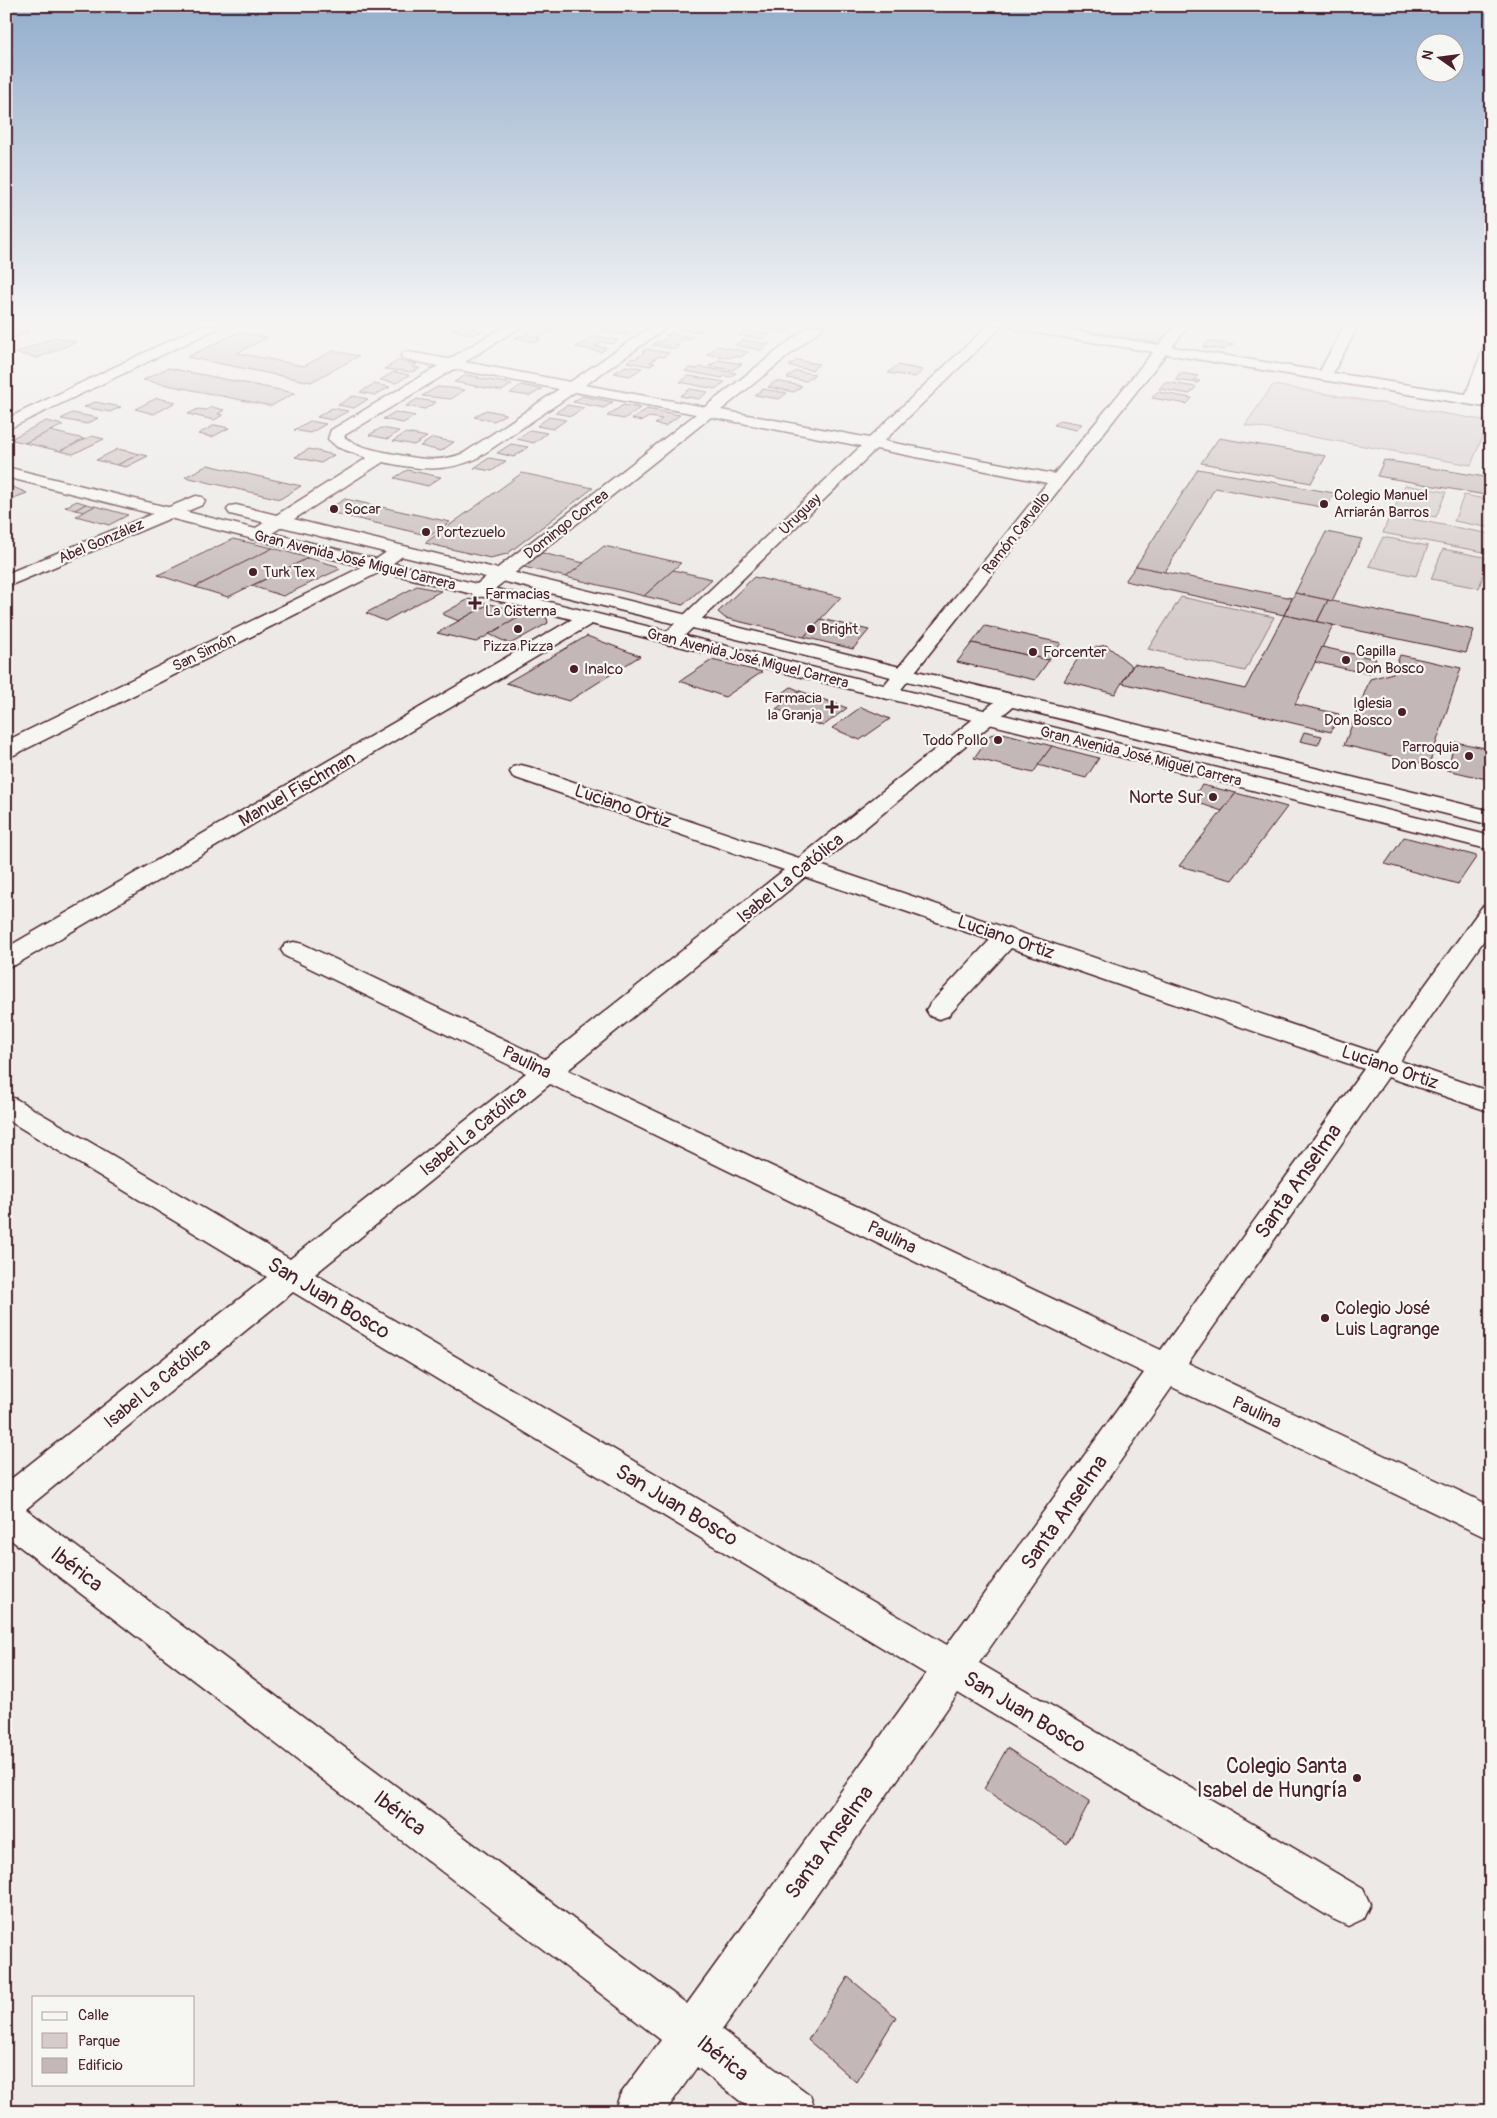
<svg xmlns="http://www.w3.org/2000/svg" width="1497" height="2118" font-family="Pangolin,sans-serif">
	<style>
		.green { fill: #d4cbca; stroke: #8f757a }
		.building { fill: #c4b7b7; stroke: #4a1f2b }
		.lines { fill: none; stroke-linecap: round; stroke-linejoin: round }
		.minor-casing { stroke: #4a1f2b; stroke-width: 3 }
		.major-casing { stroke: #4a1f2b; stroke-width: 3 }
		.minor { fill: #f6f6f2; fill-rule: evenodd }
		.major { fill: #f6f6f2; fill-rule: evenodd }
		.poi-dot { fill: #4a1f2b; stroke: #f6f6f2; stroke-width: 2 }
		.labels { text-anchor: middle; stroke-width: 4.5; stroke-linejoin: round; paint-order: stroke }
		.far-poi-label { font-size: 15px; fill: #4a1f2b; stroke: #f6f6f2; text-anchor: start }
		.far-street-label { font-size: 15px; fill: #4a1f2b; stroke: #f6f6f2 }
		.street-label { font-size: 18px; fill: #4a1f2b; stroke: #f6f6f2 }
		.poi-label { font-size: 18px; fill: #4a1f2b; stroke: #f6f6f2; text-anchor: end }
		.near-street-label { font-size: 21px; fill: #4a1f2b; stroke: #f6f6f2 }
		.near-poi-label { font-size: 21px; fill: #4a1f2b; stroke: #f6f6f2; text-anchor: end }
	</style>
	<rect width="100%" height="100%" fill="#ece9e6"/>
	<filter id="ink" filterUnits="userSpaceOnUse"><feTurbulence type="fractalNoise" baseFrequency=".02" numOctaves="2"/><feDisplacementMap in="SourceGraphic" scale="10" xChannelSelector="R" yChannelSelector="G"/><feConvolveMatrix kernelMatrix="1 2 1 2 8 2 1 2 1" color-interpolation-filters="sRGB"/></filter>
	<g filter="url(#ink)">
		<g class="green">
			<path d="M 1055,326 L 1168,326 L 1155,342 Z"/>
			<path d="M 1273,385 L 1489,421 L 1471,465 L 1245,425 Z"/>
			<path d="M 1405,485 L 1446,492 L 1436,517 L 1394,510 Z"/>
			<path d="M 1464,495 L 1491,500 L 1491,528 L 1454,521 Z"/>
			<path d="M 1390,515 L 1491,534 L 1489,553 L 1383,533 Z"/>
			<path d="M 1383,537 L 1428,546 L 1416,576 L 1369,566 Z"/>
			<path d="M 1443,549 L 1489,558 L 1479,588 L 1431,579 Z"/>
			<path d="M 1181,597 L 1274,617 L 1245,671 L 1148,649 Z"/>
		</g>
		<g class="building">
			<path d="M 459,326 L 477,326 L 471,329 L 481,331 L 475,335 L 452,330 Z"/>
			<path d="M 534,326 L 556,330 L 550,333 L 546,333 L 537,339 L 541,339 L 536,342 L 514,338 L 520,335 L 523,336 L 533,329 L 530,329 Z"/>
			<path d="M 610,326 L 627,326 L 621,330 L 632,332 L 626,335 L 602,331 Z"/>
			<path d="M 680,326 L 702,326 L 698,329 L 703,330 L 699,332 L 676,329 Z"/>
			<path d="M 760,326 L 794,326 L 785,333 L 757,328 Z"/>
			<path d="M 9,327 L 30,332 L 6,341 L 6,328 Z"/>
			<path d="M 745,330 L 770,334 L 763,339 L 738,335 Z"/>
			<path d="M 239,332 L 268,337 L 237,353 L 304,366 L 333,351 L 359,356 L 311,382 L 187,357 Z"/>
			<path d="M 670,333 L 693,337 L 688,340 L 683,339 L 675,345 L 679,346 L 675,349 L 652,345 L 657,342 L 661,342 L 670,336 L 666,335 Z"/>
			<path d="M 594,336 L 618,340 L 613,344 L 602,342 L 595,346 L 606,348 L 601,352 L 576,347 Z"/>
			<path d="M 55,337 L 76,342 L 37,358 L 16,353 Z"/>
			<path d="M 743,340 L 769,344 L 761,350 L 735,345 Z"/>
			<path d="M 1208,341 L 1234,345 L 1228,346 L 1225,350 L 1203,347 Z"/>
			<path d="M 718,346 L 748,352 L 741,357 L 733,356 L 729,358 L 707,354 Z"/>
			<path d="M 646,349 L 669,353 L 663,357 L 659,356 L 650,362 L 655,363 L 650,366 L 627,362 L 632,358 L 635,359 L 645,352 L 642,352 Z"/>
			<path d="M 719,360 L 742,364 L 732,370 L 709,366 Z"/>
			<path d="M 797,360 L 819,364 L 812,370 L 789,366 Z"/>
			<path d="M 398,361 L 417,364 L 412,367 L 420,368 L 413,372 L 384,369 Z"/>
			<path d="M 897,365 L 923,370 L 915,377 L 888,373 Z"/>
			<path d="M 626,366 L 642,368 L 630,376 L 614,373 Z"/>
			<path d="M 701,367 L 736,373 L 731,377 L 725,376 L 722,378 L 685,371 L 689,368 L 697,369 Z"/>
			<path d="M 168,368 L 295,393 L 271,406 L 143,380 Z"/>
			<path d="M 796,371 L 815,374 L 806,381 L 787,378 Z"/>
			<path d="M 394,372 L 409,375 L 396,383 L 380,380 Z"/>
			<path d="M 1180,373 L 1198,376 L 1194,380 L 1200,381 L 1198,383 L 1175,380 Z"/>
			<path d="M 466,375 L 479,377 L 477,378 L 512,384 L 502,391 L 454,382 Z"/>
			<path d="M 689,376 L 725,382 L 715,389 L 680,382 Z"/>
			<path d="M 776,381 L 802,386 L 794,392 L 768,387 Z"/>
			<path d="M 1165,382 L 1196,387 L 1190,394 L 1159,389 Z"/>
			<path d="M 374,384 L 390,387 L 375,395 L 360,392 Z"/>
			<path d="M 521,385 L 542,389 L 530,396 L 510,393 Z"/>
			<path d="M 437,387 L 451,388 L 465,390 L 451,399 L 422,396 Z"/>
			<path d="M 690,389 L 708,392 L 699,399 L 680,396 Z"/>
			<path d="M 763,389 L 787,393 L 779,399 L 755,395 Z"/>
			<path d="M 1157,392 L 1192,398 L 1187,404 L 1152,398 Z"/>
			<path d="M 353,396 L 368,399 L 354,408 L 338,405 Z"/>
			<path d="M 582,396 L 613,402 L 604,408 L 573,402 Z"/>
			<path d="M 157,398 L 176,402 L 154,414 L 135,409 Z"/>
			<path d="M 417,399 L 436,402 L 425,409 L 406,406 Z"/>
			<path d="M 95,402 L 121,407 L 110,412 L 84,407 Z"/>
			<path d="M 567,405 L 584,408 L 571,416 L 555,413 Z"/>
			<path d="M 623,405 L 640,408 L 624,419 L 607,416 Z"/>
			<path d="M 212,407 L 224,410 L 218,414 L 223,415 L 214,420 L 188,414 L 198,409 L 206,410 Z"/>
			<path d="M 332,408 L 348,411 L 332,420 L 317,417 Z"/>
			<path d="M 647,409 L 680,415 L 665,426 L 655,424 L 662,419 L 649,417 L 642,421 L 632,419 Z"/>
			<path d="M 486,410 L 506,414 L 494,421 L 474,417 Z"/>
			<path d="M 395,412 L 415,416 L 403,423 L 383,419 Z"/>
			<path d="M 72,413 L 98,418 L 87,424 L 61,419 Z"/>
			<path d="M 549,417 L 566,420 L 553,429 L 537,426 Z"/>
			<path d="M 1060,420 L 1082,424 L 1076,430 L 1054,425 Z"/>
			<path d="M 46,421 L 63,425 L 25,443 L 13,440 L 14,437 Z"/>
			<path d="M 310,421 L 326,424 L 310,433 L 294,430 Z"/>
			<path d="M 215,425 L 229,428 L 212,437 L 198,434 Z"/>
			<path d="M 381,428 L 399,431 L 388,439 L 369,435 Z"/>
			<path d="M 530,430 L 547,433 L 534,443 L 517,439 Z"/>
			<path d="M 50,431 L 84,439 L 60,451 L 25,443 Z"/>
			<path d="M 406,433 L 427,437 L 414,445 L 393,441 Z"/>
			<path d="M 92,436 L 104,439 L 73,454 L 60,451 Z"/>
			<path d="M 433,438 L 454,442 L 441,451 L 420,446 Z"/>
			<path d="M 1219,438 L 1326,456 L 1311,483 L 1201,463 Z"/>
			<path d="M 511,444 L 528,447 L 514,457 L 497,453 Z"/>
			<path d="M 118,449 L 140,454 L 117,465 L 96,460 Z"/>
			<path d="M 309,449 L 334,455 L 321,463 L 295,457 Z"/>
			<path d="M 140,454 L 148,456 L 126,467 L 117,465 Z"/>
			<path d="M 489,458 L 506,461 L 492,471 L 474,468 Z"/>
			<path d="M 1384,460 L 1491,478 L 1491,496 L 1377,476 Z"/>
			<path d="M 208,465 L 301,486 L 280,499 L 185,477 Z"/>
			<path d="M 1198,469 L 1334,493 L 1327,508 L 1215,488 L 1165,572 L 1136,566 Z"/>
			<path d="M 407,470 L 441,477 L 428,486 L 394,478 Z"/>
			<path d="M 522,473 L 593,488 L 507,554 L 490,558 L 425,543 Z"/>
			<path d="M 6,484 L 27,493 L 6,501 Z"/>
			<path d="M 345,499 L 450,522 L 430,536 L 325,511 Z"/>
			<path d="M 77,501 L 86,504 L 75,510 L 65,507 Z"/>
			<path d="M 86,504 L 95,506 L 84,512 L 75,510 Z"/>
			<path d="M 95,506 L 128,515 L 109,525 L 76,516 Z"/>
			<path d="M 1326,532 L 1362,539 L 1332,601 L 1295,593 Z"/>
			<path d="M 233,539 L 273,548 L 195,587 L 158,575 Z"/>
			<path d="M 604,546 L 681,563 L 644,596 L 566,577 Z"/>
			<path d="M 273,548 L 308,558 L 228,597 L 195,587 Z"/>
			<path d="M 542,553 L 584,563 L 566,577 L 524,567 Z"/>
			<path d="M 308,558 L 337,566 L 340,569 L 283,596 L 252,586 Z"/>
			<path d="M 1136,566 L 1165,572 L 1292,598 L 1284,615 L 1125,581 Z"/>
			<path d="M 673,570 L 712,579 L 683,605 L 644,596 Z"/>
			<path d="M 754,577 L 841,597 L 804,637 L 725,618 L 718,612 Z"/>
			<path d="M 417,586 L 441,591 L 385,621 L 366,613 Z"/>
			<path d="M 1295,593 L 1328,600 L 1317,622 L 1284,615 Z"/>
			<path d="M 469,599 L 489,604 L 459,621 L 442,614 Z"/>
			<path d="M 1328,600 L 1332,601 L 1474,630 L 1466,653 L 1317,622 Z"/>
			<path d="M 489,604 L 527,613 L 476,642 L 437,633 Z"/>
			<path d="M 527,613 L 547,618 L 548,623 L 510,644 L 489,634 Z"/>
			<path d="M 1284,615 L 1333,625 L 1295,704 L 1339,714 L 1331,732 L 1122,683 L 1134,664 L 1245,689 Z"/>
			<path d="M 821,619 L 869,630 L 853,649 L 804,637 Z"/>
			<path d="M 985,626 L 1061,643 L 1049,660 L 972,643 Z"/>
			<path d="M 587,636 L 640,656 L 569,701 L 506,683 Z"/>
			<path d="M 972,643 L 1049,660 L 1035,680 L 957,662 Z"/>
			<path d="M 1106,645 L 1132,666 L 1115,694 L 1064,681 L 1083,650 Z"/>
			<path d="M 1322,647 L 1376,659 L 1369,674 L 1315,662 Z"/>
			<path d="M 1400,655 L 1461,668 L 1429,765 L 1344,745 L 1370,679 L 1393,673 Z"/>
			<path d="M 712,660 L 762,672 L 725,697 L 680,681 Z"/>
			<path d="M 791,687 L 800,691 L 785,702 L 776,698 Z"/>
			<path d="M 800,691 L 847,708 L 823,726 L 776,709 Z"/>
			<path d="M 861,707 L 890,719 L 860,740 L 832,728 Z"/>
			<path d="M 1304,732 L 1322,736 L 1318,745 L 1300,741 Z"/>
			<path d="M 999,733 L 1007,734 L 1052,746 L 1033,773 L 974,758 L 990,735 Z"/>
			<path d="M 1455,742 L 1490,749 L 1486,763 L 1491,764 L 1491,780 L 1447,770 Z"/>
			<path d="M 1052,746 L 1099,758 L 1086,778 L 1038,765 Z"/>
			<path d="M 1202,785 L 1236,793 L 1222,811 L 1190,800 Z"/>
			<path d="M 1236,793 L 1287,807 L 1232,880 L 1179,866 Z"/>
			<path d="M 1404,837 L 1477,856 L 1458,884 L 1385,864 Z"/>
			<path d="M 1007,1748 L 1090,1801 L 1067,1844 L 984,1789 Z"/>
			<path d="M 848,1977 L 896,2017 L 856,2082 L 808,2040 Z"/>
		</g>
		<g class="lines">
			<g class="minor-casing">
				<g id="minor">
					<path d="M 505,326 L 522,326 L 465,362 L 570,382 L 652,326 L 669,326 L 585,385 L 705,407 L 809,326 L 825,326 L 721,410 L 869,438 L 987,326 L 1002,326 L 884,441 L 1054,474 L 1153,352 L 1019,330 L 1012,326 L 1046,326 L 1159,345 L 1174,326 L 1188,326 L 1172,347 L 1320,371 L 1344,326 L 1358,326 L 1333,373 L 1466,394 L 1484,346 L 1491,342 L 1491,367 L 1481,397 L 1491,398 L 1491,408 L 1166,354 L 895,697 L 888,699 L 881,697 L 878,693 L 881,689 L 1047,483 L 876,449 L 677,643 L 670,645 L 663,643 L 660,639 L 663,635 L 861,446 L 711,417 L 487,595 L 480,597 L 473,595 L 471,591 L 473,587 L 696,414 L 575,392 L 476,459 C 444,473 416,469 383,462 L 263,539 L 257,540 L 251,539 L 248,535 L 251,531 L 367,458 L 337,447 L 328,439 L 331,430 L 438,366 L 403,359 L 401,356 L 403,353 L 408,352 L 449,359 ZM 454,369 L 559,389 L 464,453 C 436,465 412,457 384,452 C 371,449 356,446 344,437 L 345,435 Z"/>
					<path d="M 196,496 L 202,497 L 205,501 L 202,505 L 6,587 L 6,574 Z"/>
					<path d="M 400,546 L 406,547 L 409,551 L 384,570 L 14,755 L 6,756 L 6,741 L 372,562 L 394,547 Z"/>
					<path d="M 588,612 L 595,614 L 598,618 L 595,622 L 15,965 L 6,967 L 6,948 L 581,614 Z"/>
					<path d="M 1009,694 L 1016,696 L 1019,700 L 1016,704 L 820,865 L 1376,1053 L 1482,907 L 1491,904 L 1491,930 L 1400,1061 L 1491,1092 L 1491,1112 L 1388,1077 L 1188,1363 L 1491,1506 L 1491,1540 L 1172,1387 L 979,1663 L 1363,1889 L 1370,1904 L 1363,1919 L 1348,1926 L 1333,1919 L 958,1693 L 722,2030 L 810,2095 L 816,2112 L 754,2112 L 697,2067 L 665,2112 L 614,2112 L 620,2095 L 661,2040 L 6,1536 L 6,1483 L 267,1277 L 6,1119 L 6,1096 L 16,1099 L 290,1259 L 526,1073 L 285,956 L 281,950 L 285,944 L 294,942 L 303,944 L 545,1059 L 784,870 L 513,777 L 510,772 L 513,767 L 521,765 L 529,767 L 799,858 L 1002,696 ZM 805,877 L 990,940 L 930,1004 L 926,1010 L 930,1016 L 939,1019 L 948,1016 L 1011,948 L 1364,1069 L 1161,1350 L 568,1070 ZM 550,1084 L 1144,1373 L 947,1645 L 315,1274 ZM 293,1292 L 926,1674 L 687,2004 L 26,1509 Z"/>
				</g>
			</g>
			<g class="major-casing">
				<g id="major">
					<path d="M 200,326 L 218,326 L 216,329 L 6,430 L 6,419 Z"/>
					<path d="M 6,467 L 1491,836 L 1491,850 L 6,477 Z"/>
					<path d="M 236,505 L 1491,811 L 1491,825 L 230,514 L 227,510 L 230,506 Z"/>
				</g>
			</g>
			<use href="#minor" class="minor"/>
			<use href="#major" class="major"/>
		</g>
	</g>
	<linearGradient id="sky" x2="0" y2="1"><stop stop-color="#92adcc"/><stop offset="0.52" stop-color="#f6f5f4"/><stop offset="1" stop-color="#f6f5f4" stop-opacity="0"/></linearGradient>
	<rect width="1497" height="623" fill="url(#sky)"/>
	<g class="poi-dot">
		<circle cx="1324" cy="504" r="5"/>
		<circle cx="334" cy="509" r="5"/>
		<circle cx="426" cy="532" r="5"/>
		<circle cx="253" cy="572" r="5"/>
		<path d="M472.5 595.5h5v5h5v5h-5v5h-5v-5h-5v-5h5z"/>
		<circle cx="518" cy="629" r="5"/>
		<circle cx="811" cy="629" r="5"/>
		<circle cx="1033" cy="652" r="5"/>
		<circle cx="1346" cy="660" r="5"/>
		<circle cx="574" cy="669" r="5"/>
		<path d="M829.5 699.5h5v5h5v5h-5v5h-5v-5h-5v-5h5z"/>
		<circle cx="1402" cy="712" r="5"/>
		<circle cx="998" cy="740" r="5"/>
		<circle cx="1469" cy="756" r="5"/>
		<circle cx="1213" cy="797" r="5"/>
		<circle cx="1325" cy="1318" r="5"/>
		<circle cx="1357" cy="1778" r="5"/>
	</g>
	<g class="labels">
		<g class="far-poi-label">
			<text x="1334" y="500">Colegio Manuel<tspan x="1334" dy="17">Arriarán Barros</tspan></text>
			<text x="344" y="514">Socar</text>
			<text x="436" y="537">Portezuelo</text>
			<text x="263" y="577">Turk Tex</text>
			<text x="485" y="599">Farmacias<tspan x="485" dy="17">La Cisterna</tspan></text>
			<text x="821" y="634">Bright</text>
			<text x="518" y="651" text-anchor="middle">Pizza Pizza</text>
			<text x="1356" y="656">Capilla<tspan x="1356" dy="17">Don Bosco</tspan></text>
			<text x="1043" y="657">Forcenter</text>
			<text x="584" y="674">Inalco</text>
			<text x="822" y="703" text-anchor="end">Farmacia<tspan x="822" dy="17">la Granja</tspan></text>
			<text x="1392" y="708" text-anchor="end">Iglesia<tspan x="1392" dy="17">Don Bosco</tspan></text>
			<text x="988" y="745" text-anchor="end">Todo Pollo</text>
			<text x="1459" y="752" text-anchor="end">Parroquia<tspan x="1459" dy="17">Don Bosco</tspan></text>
		</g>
		<g class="far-street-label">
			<text transform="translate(800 514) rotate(-44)" y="5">Uruguay</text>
			<text transform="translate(566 524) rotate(-38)" y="5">Domingo Correa</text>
			<text transform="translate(1016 533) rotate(-52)" y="5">Ramón Carvallo</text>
			<text transform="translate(101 541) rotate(-23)" y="5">Abel González</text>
			<text transform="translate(355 560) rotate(14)" y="5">Gran Avenida José Miguel Carrera</text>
			<text transform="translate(204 652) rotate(-26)" y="5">San Simón</text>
			<text transform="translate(748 658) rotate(14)" y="5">Gran Avenida José Miguel Carrera</text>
			<text transform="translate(1141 756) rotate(14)" y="5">Gran Avenida José Miguel Carrera</text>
		</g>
		<g class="street-label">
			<text transform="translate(297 789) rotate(-30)" y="6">Manuel Fischman</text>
			<text transform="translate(623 806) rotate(19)" y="6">Luciano Ortiz</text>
			<text transform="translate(790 878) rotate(-39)" y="6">Isabel La Católica</text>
			<text transform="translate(1006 937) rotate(19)" y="6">Luciano Ortiz</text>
			<text transform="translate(527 1062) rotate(26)" y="6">Paulina</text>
			<text transform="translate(1390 1067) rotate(19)" y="6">Luciano Ortiz</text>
			<text transform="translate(473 1131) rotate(-39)" y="6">Isabel La Católica</text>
			<text transform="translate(892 1237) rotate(26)" y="6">Paulina</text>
			<text transform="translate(157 1383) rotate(-39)" y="6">Isabel La Católica</text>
			<text transform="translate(1257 1412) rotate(25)" y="6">Paulina</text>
		</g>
		<g class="poi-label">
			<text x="1203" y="803">Norte Sur</text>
			<text x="1335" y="1314" text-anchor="start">Colegio José<tspan x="1335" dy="21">Luis Lagrange</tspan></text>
		</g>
		<g class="near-street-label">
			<text transform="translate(1298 1181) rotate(-55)" y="7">Santa Anselma</text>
			<text transform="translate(329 1298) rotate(31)" y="7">San Juan Bosco</text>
			<text transform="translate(677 1505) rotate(31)" y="7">San Juan Bosco</text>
			<text transform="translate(1064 1512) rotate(-55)" y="7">Santa Anselma</text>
			<text transform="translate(77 1569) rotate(37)" y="7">Ibérica</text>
			<text transform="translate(1025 1712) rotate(31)" y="7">San Juan Bosco</text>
			<text transform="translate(400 1813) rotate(37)" y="7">Ibérica</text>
			<text transform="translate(829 1842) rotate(-54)" y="7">Santa Anselma</text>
			<text transform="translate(723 2058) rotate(38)" y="7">Ibérica</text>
		</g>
		<g class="near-poi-label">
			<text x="1347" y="1773">Colegio Santa<tspan x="1347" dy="24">Isabel de Hungría</tspan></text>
		</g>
	</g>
	<rect width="1497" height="2118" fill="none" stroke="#f6f6f2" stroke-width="25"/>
	<rect x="12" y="12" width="1472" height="2093" fill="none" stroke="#4a1f2b" stroke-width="2" filter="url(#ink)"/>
	<rect x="32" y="1996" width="162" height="90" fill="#f6f6f2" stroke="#b1a0a2"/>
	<rect x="42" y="2012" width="25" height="8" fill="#f6f6f2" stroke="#b1a0a2"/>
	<text x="78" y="2020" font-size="15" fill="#4a1f2b">Calle</text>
	<rect x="42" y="2033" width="25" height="15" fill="#d4cbca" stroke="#b1a0a2"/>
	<text x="78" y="2046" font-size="15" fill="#4a1f2b">Parque</text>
	<rect x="42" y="2058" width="25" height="15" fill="#c4b7b7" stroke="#b1a0a2"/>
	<text x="78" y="2070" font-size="15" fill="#4a1f2b">Edificio</text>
	<g transform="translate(1440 58) rotate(284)"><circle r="24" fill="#f6f6f2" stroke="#b1a0a2"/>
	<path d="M0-4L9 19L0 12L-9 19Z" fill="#4a1f2b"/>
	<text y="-8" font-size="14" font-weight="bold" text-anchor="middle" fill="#4a1f2b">N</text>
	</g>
</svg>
